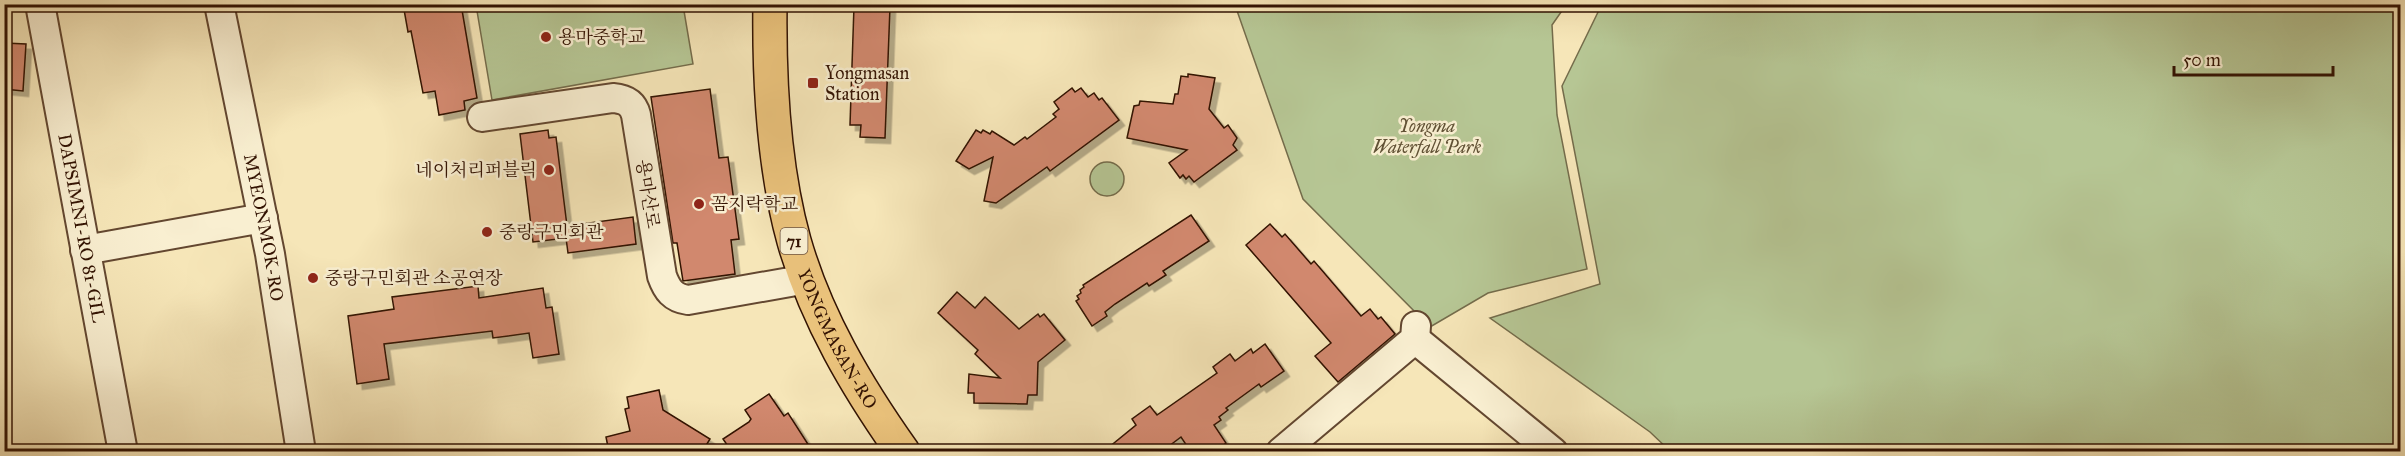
<svg xmlns="http://www.w3.org/2000/svg" width="2405" height="456" font-family="'IM FELL Great Primer','Noto Serif KR',serif">
	<style>
		.green { fill: #b6c694; stroke: #746c4b; stroke-width: 1.5 }
		.building { fill: #d1886e; stroke: #321202; stroke-width: 1.5; filter: url(#shadow) }
		.lines { fill: none; stroke-linecap: round; stroke-linejoin: round }
		.minor-casing { stroke: #634730; stroke-width: 32 }
		.major-casing { stroke: #321202; stroke-width: 36 }
		.minor { stroke: #f9efd1; stroke-width: 28 }
		.major { stroke: #ebc37c; stroke-width: 33 }
		.poi-dot { fill: #8f2418; stroke: #f9efd1; stroke-width: 2 }
		.labels { text-anchor: middle; stroke-width: 5; stroke-linejoin: round; paint-order: stroke }
		.shield { fill: #f9efd1; stroke: #6e5440; stroke-width: 1.5 }
		.shield-label { font-size: 16px; font-weight: bold; fill: #321202 }
		.poi-label { font-size: 18px; fill: #321202; stroke: #f9efd1; text-anchor: start }
		.park-label { font-size: 18px; font-style: italic; fill: #605135; stroke: #f9efd1 }
		.street-label { font-size: 18px; fill: #321202; stroke: #f9efd1 }
	</style>
	<defs>
		<filter id="shadow"><feDropShadow dx="5.5" dy="5.5" stdDeviation="0" flood-color="#0004"/></filter>
	</defs>
	<rect width="100%" height="100%" fill="#f6e6b8"/>
	<filter id="stains"><feTurbulence type="fractalNoise" baseFrequency=".00333" numOctaves="4"/><feColorMatrix values="0 0 0 0 .2 0 0 0 0 .09 0 0 0 0 .02 0 0 0 .5 -.17"/></filter>
	<radialGradient id="worn" r=".72"><stop offset=".6" stop-color="#630" stop-opacity="0"/><stop offset="1" stop-color="#630" stop-opacity=".3"/></radialGradient>
	<g class="green">
		<path d="M 1602,4 L 2400,5 L 2400,451 L 1670,451 L 1650,432 L 1490,318 L 1600,284 L 1562,86 Z"/>
		<path d="M 476,5 L 683,5 L 693,64 L 492,100 Z"/>
		<path d="M 1235,5 L 1566,5 L 1552,25 L 1557,115 L 1587,269 L 1488,293 L 1430,327 L 1303,199 Z"/>
		<circle cx="1107" cy="179" r="17"/>
	</g>
	<g class="building">
		<path d="M 403,4 L 461,4 L 477,98 L 464,101 L 465,110 L 439,115 L 435,91 L 423,93 L 411,31 L 408,32 Z"/>
		<path d="M 854,6 L 890,7 L 885,138 L 860,137 L 861,125 L 850,125 Z"/>
		<path d="M 4,43 L 26,44 L 23,91 L 4,89 Z"/>
		<path d="M 1188,74 L 1215,78 L 1209,109 L 1224,128 L 1228,125 L 1237,138 L 1233,145 L 1237,150 L 1194,182 L 1189,176 L 1186,179 L 1183,175 L 1180,178 L 1169,163 L 1187,150 L 1127,138 L 1134,106 L 1139,105 L 1140,101 L 1173,104 L 1175,94 L 1178,94 L 1181,76 L 1188,77 Z"/>
		<path d="M 1072,88 L 1075,92 L 1081,88 L 1088,97 L 1094,93 L 1099,100 L 1102,98 L 1119,120 L 1050,171 L 1047,167 L 996,203 L 984,201 L 993,157 L 969,169 L 956,161 L 976,130 L 981,133 L 983,130 L 990,134 L 992,131 L 1014,145 L 1025,137 L 1027,139 L 1056,117 L 1053,114 L 1059,109 L 1054,102 Z"/>
		<path d="M 710,89 L 719,158 L 728,157 L 739,239 L 731,240 L 735,274 L 683,281 L 677,243 L 673,243 L 651,97 Z"/>
		<path d="M 548,130 L 549,138 L 556,137 L 567,226 L 633,217 L 636,244 L 568,253 L 566,238 L 533,242 L 520,134 Z"/>
		<path d="M 1191,215 L 1209,241 L 1163,271 L 1166,275 L 1149,286 L 1147,283 L 1115,304 L 1105,312 L 1107,316 L 1092,326 L 1076,301 L 1079,299 L 1077,296 L 1081,293 L 1080,290 L 1084,287 L 1083,285 Z"/>
		<path d="M 1270,224 L 1282,237 L 1285,234 L 1311,264 L 1314,261 L 1361,316 L 1370,309 L 1378,319 L 1381,317 L 1395,334 L 1338,382 L 1315,356 L 1331,343 L 1246,245 Z"/>
		<path d="M 478,286 L 479,298 L 543,288 L 546,308 L 552,307 L 559,354 L 533,358 L 529,333 L 493,338 L 492,331 L 384,344 L 389,379 L 357,384 L 348,316 L 394,309 L 392,297 Z"/>
		<path d="M 957,292 L 975,308 L 985,297 L 1019,329 L 1038,314 L 1040,317 L 1044,314 L 1065,340 L 1038,362 L 1037,395 L 1028,395 L 1027,404 L 974,403 L 974,393 L 968,393 L 969,374 L 1000,378 L 975,354 L 978,350 L 938,313 Z"/>
		<path d="M 1265,344 L 1284,371 L 1261,387 L 1259,384 L 1226,408 L 1228,410 L 1219,417 L 1221,420 L 1214,425 L 1226,443 L 1214,452 L 1191,452 L 1181,437 L 1161,452 L 1103,452 L 1136,425 L 1132,419 L 1150,406 L 1157,415 L 1217,373 L 1213,367 L 1230,354 L 1235,361 L 1251,349 L 1253,353 Z"/>
		<path d="M 659,390 L 663,410 L 710,439 L 702,452 L 609,452 L 606,437 L 630,431 L 625,409 L 629,408 L 627,397 Z"/>
		<path d="M 769,394 L 784,416 L 788,413 L 813,452 L 732,452 L 723,439 L 749,422 L 751,419 L 745,410 Z"/>
	</g>
	<g class="lines">
		<g class="minor-casing">
			<g id="minor">
				<path id="s1" d="M 40,4 L 123,452"/>
				<path id="s2" d="M 219,4 L 270,254 L 301,452"/>
				<path d="M 482,117 L 613,98 C 625,99 633,103 636,115 L 662,276 C 667,290 673,298 688,300 L 807,279"/>
				<path d="M 85,250 L 263,218"/>
				<path d="M 1415,339 L 1553,452"/>
				<path d="M 1281,452 L 1415,339 L 1416,326"/>
			</g>
		</g>
		<g class="major-casing">
			<g id="major">
				<path id="s3" d="M 770,4 C 769,80 774,169 794,241 C 816,318 857,387 903,452"/>
			</g>
		</g>
		<use href="#minor" class="minor"/>
		<use href="#major" class="major"/>
	</g>
	<g class="poi-dot">
		<circle cx="546" cy="37" r="6"/>
		<rect x="807" y="77" width="12" height="12" rx="3"/>
		<circle cx="549" cy="170" r="6"/>
		<circle cx="699" cy="204" r="6"/>
		<circle cx="487" cy="232" r="6"/>
		<circle cx="313" cy="278" r="6"/>
	</g>
	<g class="labels">
		<rect class="shield" x="780.5" y="228" width="27" height="26" rx="4.5"/>
		<g class="shield-label">
			<text x="794" y="247">71</text>
		</g>
		<g class="poi-label">
			<text x="558" y="43">용마중학교</text>
			<text x="825" y="79">Yongmasan<tspan x="825" dy="21">Station</tspan></text>
			<text x="537" y="176" text-anchor="end">네이처리퍼블릭</text>
			<text x="711" y="210">꼼지락학교</text>
			<text x="499" y="238">중랑구민회관</text>
			<text x="325" y="284">중랑구민회관 소공연장</text>
		</g>
		<g class="park-label">
			<text x="1427" y="132">Yongma<tspan x="1427" dy="21">Waterfall Park</tspan></text>
		</g>
		<g class="street-label">
			<text transform="translate(648 194) rotate(81)" y="6">용마산로</text>
			<text dy="6" stroke="none"><textPath href="#s2" startOffset="228">MYEONMOK-RO</textPath></text>
			<text dy="6" stroke="none"><textPath href="#s1" startOffset="228">DAPSIMNI-RO 81-GIL</textPath></text>
			<text dy="6" stroke="none"><textPath href="#s3" startOffset="346">YONGMASAN-RO</textPath></text>
		</g>
	</g>
	<rect width="2405" height="456" fill="none" stroke="#f6e6b8" stroke-width="24"/>
	<rect x="6" y="6" width="2393" height="444" fill="none" stroke="#321202" stroke-width="3"/>
	<rect x="12" y="12" width="2381" height="432" fill="none" stroke="#321202" stroke-width="1.5"/>
	<path d="M2174 66v9h159v-9" fill="none" stroke="#321202" stroke-width="3"/>
	<text x="2183" y="66" font-size="18" fill="#321202" stroke="#f9efd1" stroke-width="4.5" paint-order="stroke">50 m</text>
	<rect width="100%" height="100%" filter="url(#stains)"/>
	<rect width="100%" height="100%" fill="url(#worn)"/>
</svg>
